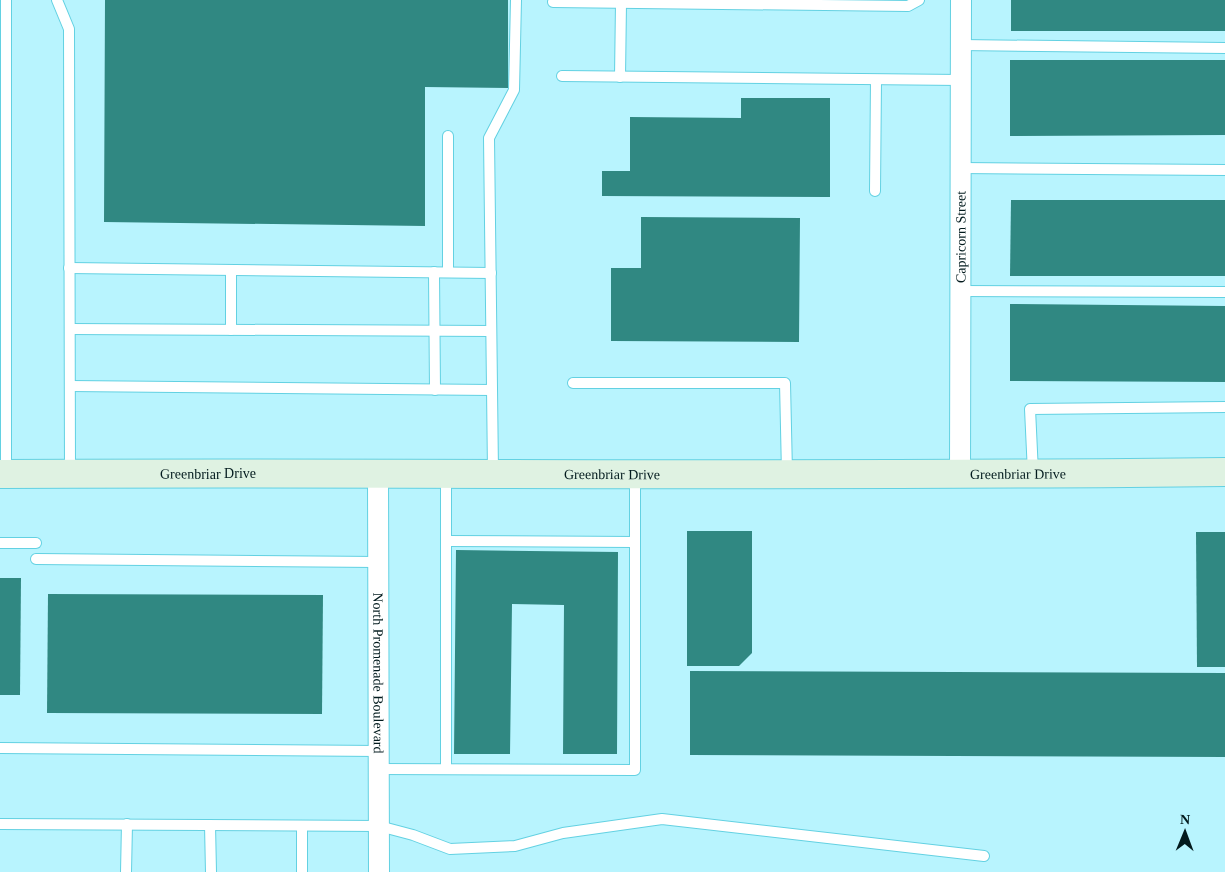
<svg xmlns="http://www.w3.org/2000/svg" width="1225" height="872" font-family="Georgia,serif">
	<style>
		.building { fill: #308882 }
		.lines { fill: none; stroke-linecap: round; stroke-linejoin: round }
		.lane-casing { stroke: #63d1e2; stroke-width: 12 }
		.street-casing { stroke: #63d1e2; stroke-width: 22 }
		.secondary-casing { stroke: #63d1e2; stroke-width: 30 }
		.lane { stroke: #fff; stroke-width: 10 }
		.street { stroke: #fff; stroke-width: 20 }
		.secondary { stroke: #dff2e2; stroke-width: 28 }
		.labels { text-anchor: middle; stroke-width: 4; stroke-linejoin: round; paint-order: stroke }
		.street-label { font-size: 14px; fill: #021a1d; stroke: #b8f4fe }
	</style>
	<rect width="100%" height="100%" fill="#b8f4fe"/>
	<g class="building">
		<path d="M 105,0 L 508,0 L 508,88 L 425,87 L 425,226 L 104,222 Z"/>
		<rect x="1011" y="0" width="214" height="31"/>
		<path d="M 1010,60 L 1225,60 L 1225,135 L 1010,136 Z"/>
		<path d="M 741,98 L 830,98 L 830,197 L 602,196 L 602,171 L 630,171 L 630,117 L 741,118 Z"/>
		<path d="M 1011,200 L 1225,200 L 1225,276 L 1010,276 Z"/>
		<path d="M 641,217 L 800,218 L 799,342 L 611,341 L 611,268 L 641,268 Z"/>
		<path d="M 1010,304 L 1225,306 L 1225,382 L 1010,381 Z"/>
		<path d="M 687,531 L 752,531 L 752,653 L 739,666 L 687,666 Z"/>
		<path d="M 1196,532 L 1225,532 L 1225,667 L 1197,667 Z"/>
		<path d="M 456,550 L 618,552 L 617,754 L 563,754 L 564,605 L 512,604 L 510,754 L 454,754 Z"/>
		<path d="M 0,578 L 21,578 L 20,695 L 0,695 Z"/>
		<path d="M 48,594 L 323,595 L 322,714 L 47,713 Z"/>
		<path d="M 690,671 L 1225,673 L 1225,757 L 690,755 Z"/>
	</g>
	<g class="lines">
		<g class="lane-casing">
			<g id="lane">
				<path d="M 6,0 L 6,473"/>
				<path d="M 57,0 L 69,29 L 70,472"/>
				<path d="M 553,2 L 908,6 L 919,0"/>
				<path d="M 961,45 L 1225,48"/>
				<path d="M 562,76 L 961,80"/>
				<path d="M 620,77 L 621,3"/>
				<path d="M 960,168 L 1225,170"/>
				<path d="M 875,191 L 876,80"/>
				<path d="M 69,268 L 491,273"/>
				<path d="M 434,272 L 435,390"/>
				<path d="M 448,272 L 448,136"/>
				<path d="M 960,291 L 1225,292"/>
				<path d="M 70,329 L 491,331"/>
				<path d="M 231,330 L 231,270"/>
				<path d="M 573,383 L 785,383 L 787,473"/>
				<path d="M 70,386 L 492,390"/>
				<path d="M 493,472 L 489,138 L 514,90 L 516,0"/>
				<path d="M 1033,473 L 1030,409 L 1225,407"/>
				<path d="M 446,475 L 446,769"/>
				<path d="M 446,541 L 635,542"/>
				<path d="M 0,543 L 36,543"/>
				<path d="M 36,559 L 378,562"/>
				<path d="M 0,748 L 379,751"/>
				<path d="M 379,769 L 635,770 L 635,475"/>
				<path d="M 0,824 L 379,826 L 413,835 L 450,849 L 515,846 L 563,833 L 662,819 L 984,856"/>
				<path d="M 210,825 L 211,872"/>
				<path d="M 302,826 L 302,872"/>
				<path d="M 126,872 L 127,824"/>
			</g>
		</g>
		<g class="street-casing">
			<g id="street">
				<path id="s1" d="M 378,473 L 379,872"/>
				<path id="s2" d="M 960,475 L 961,0"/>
			</g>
		</g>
		<g class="secondary-casing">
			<g id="secondary">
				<path id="s3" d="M 0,474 C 408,472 817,477 1225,472"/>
			</g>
		</g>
		<use href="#lane" class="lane"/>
		<use href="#street" class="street"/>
		<use href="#secondary" class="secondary"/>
	</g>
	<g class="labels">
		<g class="street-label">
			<text dy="5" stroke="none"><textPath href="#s2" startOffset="238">Capricorn Street</textPath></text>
			<text dy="5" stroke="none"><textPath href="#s3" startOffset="208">Greenbriar Drive</textPath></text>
			<text dy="5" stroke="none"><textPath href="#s3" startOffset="612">Greenbriar Drive</textPath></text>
			<text dy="5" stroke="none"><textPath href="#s3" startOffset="1018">Greenbriar Drive</textPath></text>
			<text dy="5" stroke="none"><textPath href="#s1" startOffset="200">North Promenade Boulevard</textPath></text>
		</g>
	</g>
	<g transform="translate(1185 832) rotate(1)" stroke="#b8f4fe" stroke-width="4" paint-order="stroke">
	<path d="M0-4L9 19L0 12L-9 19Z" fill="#021a1d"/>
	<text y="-8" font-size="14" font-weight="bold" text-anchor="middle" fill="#021a1d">N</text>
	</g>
</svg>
